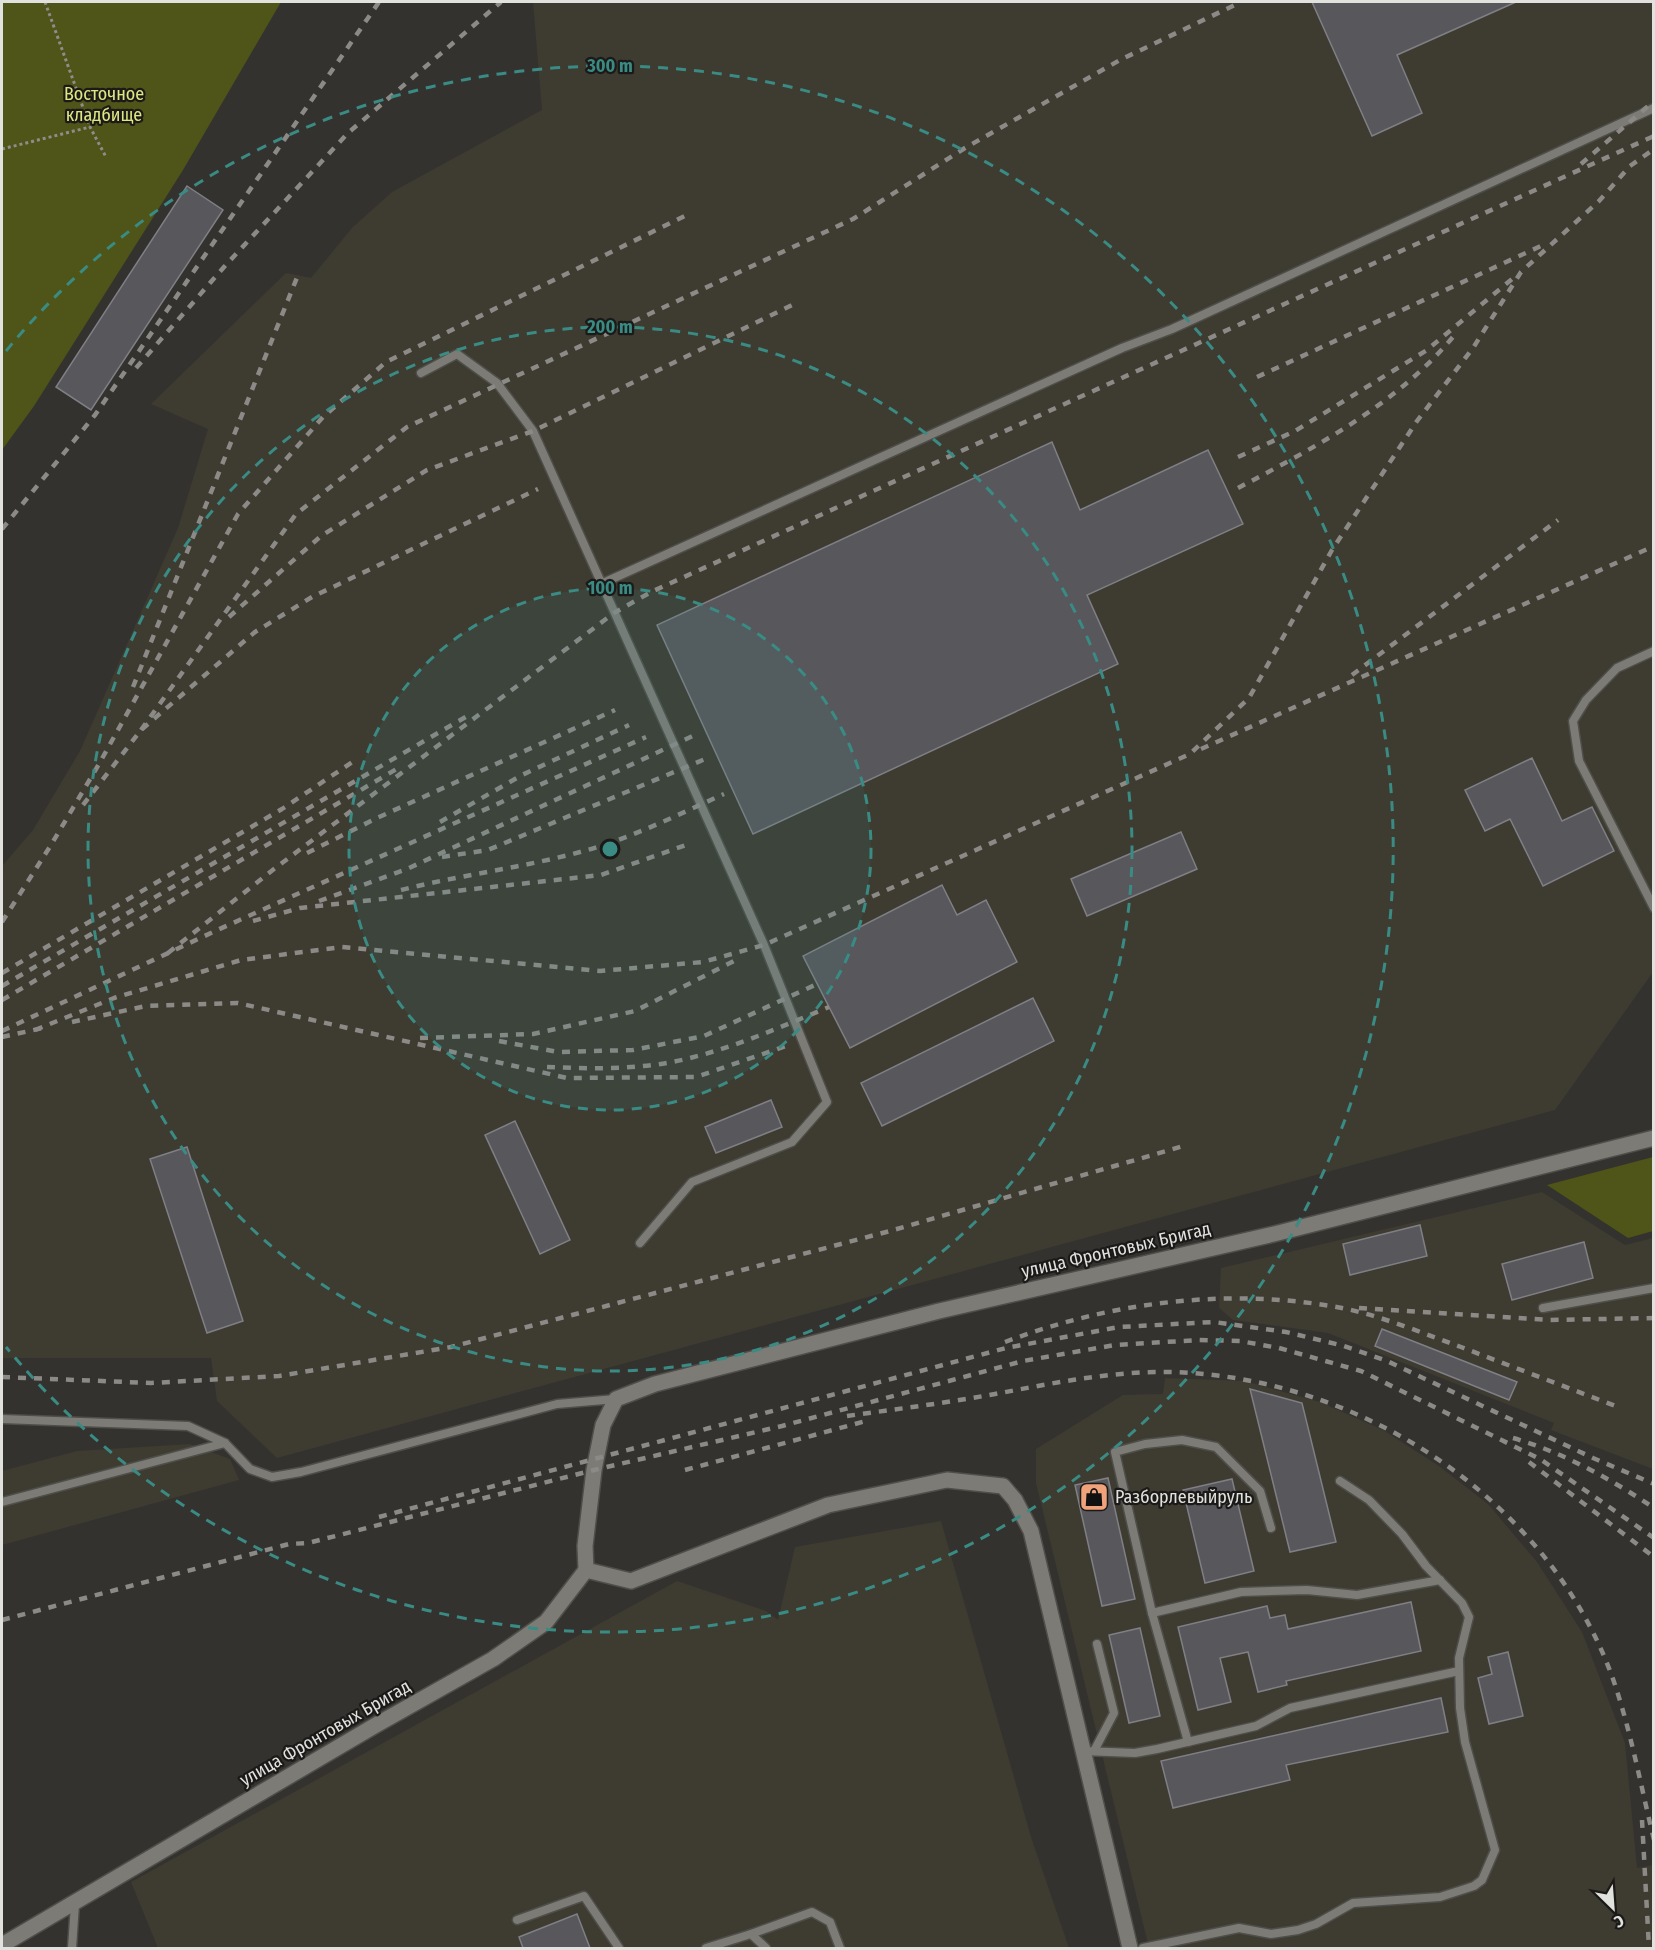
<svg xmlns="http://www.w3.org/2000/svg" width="1655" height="1950" font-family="'Fira Sans Condensed',sans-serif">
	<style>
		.built { fill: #3e3b31 }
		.green { fill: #4f5418 }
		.building { fill: #57575c; stroke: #7f7f85; stroke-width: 1.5 }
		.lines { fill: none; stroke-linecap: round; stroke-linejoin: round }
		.lane-casing { stroke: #4e4e4a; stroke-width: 11 }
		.street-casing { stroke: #4e4e4a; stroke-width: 18 }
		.secondary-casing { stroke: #4e4e4a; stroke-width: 18 }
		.path { stroke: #8e8d8a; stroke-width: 3; stroke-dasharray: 3 3; stroke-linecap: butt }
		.lane { stroke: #7d7b76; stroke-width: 8 }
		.street { stroke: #7d7b76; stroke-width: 15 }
		.secondary { stroke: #7d7b76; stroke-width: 15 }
		.rail { stroke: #8b8a87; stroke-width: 4.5; stroke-dasharray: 8 8; stroke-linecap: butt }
		.ring { fill: none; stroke: #398b84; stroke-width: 3; stroke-dasharray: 10 8 }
		.labels { text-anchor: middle; stroke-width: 4.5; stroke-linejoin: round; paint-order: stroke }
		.park-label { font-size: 18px; fill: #dee881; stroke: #1b1a18 }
		.street-label { font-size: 18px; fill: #e1e1de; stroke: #1b1a18 }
		.poi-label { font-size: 18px; fill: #e1e1de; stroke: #1b1a18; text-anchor: start }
		.centre { fill: #398b84; stroke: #1b1a18; stroke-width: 3 }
		.ring-label { font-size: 18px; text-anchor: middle; font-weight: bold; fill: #398b84; stroke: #1b1a18; stroke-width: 4.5; stroke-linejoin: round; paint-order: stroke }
	</style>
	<rect width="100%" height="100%" fill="#34322e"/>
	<g class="built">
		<path d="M 533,2 L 1653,2 L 1653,972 L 1555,1110 L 277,1458 L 217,1401 L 211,1358 L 2,1358 L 2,866 L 33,830 L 80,751 L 178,528 L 208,429 L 151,404 L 286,273 L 311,278 L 352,228 L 392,192 L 542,110 Z"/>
		<path d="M 1542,1192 L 1625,1245 L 1653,1238 L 1653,1469 L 1551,1430 L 1554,1423 L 1328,1333 L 1233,1320 L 1219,1308 L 1221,1268 Z"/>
		<path d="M 1165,1378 L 1244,1381 L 1320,1402 L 1383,1430 L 1439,1466 L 1488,1504 L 1537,1562 L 1582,1632 L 1625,1743 L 1637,1868 L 1653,1865 L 1653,1948 L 1149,1948 L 1036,1483 L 1036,1449 L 1123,1395 L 1163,1394 Z"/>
		<path d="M 190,1444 L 230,1459 L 239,1480 L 2,1545 L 2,1471 L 77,1451 Z"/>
		<path d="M 941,1521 L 1031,1837 L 1069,1948 L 158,1948 L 131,1882 L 677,1581 L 766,1611 L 778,1620 L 795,1547 Z"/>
	</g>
	<g class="green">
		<path d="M 2,2 L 281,2 L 183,170 L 34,406 L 2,450 Z"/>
		<path d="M 1653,1157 L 1653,1231 L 1628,1238 L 1547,1185 Z"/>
	</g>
	<g class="building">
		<path d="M 1312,2 L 1516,2 L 1397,55 L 1422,113 L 1372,136 Z"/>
		<path d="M 187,186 L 223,210 L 91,410 L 56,387 Z"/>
		<path d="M 1052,442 L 1080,510 L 1208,450 L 1243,524 L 1087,595 L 1118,664 L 753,834 L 657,625 Z"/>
		<path d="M 1532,758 L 1562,821 L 1592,807 L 1614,851 L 1543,886 L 1510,819 L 1485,831 L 1465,790 Z"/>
		<path d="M 1181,832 L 1197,869 L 1087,916 L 1071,879 Z"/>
		<path d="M 942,885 L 957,915 L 986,900 L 1017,962 L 850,1048 L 803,956 Z"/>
		<path d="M 1033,998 L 1054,1041 L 882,1126 L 861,1083 Z"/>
		<path d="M 771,1100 L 782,1127 L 716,1153 L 705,1127 Z"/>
		<path d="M 515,1121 L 570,1240 L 540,1254 L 485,1135 Z"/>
		<path d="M 187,1147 L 243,1321 L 207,1333 L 150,1159 Z"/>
		<path d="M 1420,1225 L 1427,1256 L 1350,1275 L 1343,1244 Z"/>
		<path d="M 1584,1242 L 1593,1278 L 1512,1300 L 1502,1264 Z"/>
		<path d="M 1382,1329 L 1517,1382 L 1509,1400 L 1375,1346 Z"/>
		<path d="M 1250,1389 L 1302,1403 L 1336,1542 L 1290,1552 Z"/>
		<path d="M 1108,1478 L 1135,1599 L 1102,1606 L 1075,1485 Z"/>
		<path d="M 1232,1479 L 1254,1571 L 1205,1583 L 1183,1490 Z"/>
		<path d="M 1411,1602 L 1421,1651 L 1286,1681 L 1287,1685 L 1258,1692 L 1248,1652 L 1220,1658 L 1231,1702 L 1198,1710 L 1178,1627 L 1267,1606 L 1270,1618 L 1285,1615 L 1288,1629 Z"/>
		<path d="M 1140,1628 L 1160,1716 L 1129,1723 L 1109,1635 Z"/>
		<path d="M 1508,1652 L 1523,1716 L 1489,1724 L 1478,1678 L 1492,1674 L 1488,1657 Z"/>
		<path d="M 1441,1698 L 1448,1732 L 1286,1765 L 1290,1780 L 1173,1808 L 1161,1761 Z"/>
		<path d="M 577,1914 L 590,1948 L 523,1948 L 519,1937 Z"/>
	</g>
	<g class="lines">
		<g class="lane-casing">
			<g id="lane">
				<path d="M 421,373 L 457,354 L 497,383 L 533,431 L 764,945 L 827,1102 L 792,1142 L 692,1182 L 640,1243"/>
				<path d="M 603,583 L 1122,348 L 1172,329 L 1654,108"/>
				<path d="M 1654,651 L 1617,668 L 1586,700 L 1573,721 L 1579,761 L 1654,908"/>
				<path d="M 1543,1308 L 1654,1288"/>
				<path d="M 2,1419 L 188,1426 L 225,1443 L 250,1469 L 272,1477 L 301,1472 L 557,1404 L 616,1399"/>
				<path d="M 2,1502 L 225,1443"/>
				<path d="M 1152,1613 L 1241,1592 L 1307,1590 L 1357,1595 L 1440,1580"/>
				<path d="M 1188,1742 L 1152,1613 L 1115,1452 L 1145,1444 L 1182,1440 L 1216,1447 L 1260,1491 L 1271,1528"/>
				<path d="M 1083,1751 L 1135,1753 L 1157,1749 L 1256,1726 L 1290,1708 L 1459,1671"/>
				<path d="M 1094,1751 L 1114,1713 L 1097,1644"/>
				<path d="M 517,1920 L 584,1896 L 619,1948"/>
				<path d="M 751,1934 L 812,1912 L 830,1922 L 840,1948"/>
				<path d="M 72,1948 L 75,1904"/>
				<path d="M 706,1948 L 751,1934 L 766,1948"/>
				<path d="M 1143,1948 L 1239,1928 L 1271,1934 L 1298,1930 L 1316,1924 L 1353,1903 L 1440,1897 L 1474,1886 L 1482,1880 L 1495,1850 L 1465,1742 L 1460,1708 L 1459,1658 L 1469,1617 L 1462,1603 L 1426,1566 L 1402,1534 L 1369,1500 L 1340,1481"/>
			</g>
		</g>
		<g class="street-casing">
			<path id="street" d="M 586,1570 L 631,1581 L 828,1505 L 947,1480 L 1003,1486 L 1015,1500 L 1031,1531 L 1130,1948"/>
		</g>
		<g class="secondary-casing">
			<path id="secondary" d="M 2,1945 L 376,1725 L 493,1659 L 546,1622 L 586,1570 L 585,1546 L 594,1470 L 603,1425 L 616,1399 L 655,1384 L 939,1311 L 1274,1234 L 1654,1138"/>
		</g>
		<g class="path">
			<path d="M 45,2 L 90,127 L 106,157"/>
			<path d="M 2,149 L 90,127"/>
		</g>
		<use href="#lane" class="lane"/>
		<use href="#street" class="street"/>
		<use href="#secondary" class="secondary"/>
		<g class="rail">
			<path d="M 1581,164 L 1654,101"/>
			<path d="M 136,368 L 224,267 L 348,133 L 501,2"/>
			<path d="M 1257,377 L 1543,245"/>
			<path d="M 1238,457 L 1295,431 L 1427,350 L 1512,279"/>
			<path d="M 1238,488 C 1316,447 1401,402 1457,332"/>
			<path d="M 2,529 L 95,415 L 379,2"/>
			<path d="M 229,617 L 321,536 L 427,470 L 533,431 L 792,305"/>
			<path d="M 1352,675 L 1558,520"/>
			<path d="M 133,687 L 298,275"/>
			<path d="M 141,730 L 296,514 L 407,427 L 853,219 L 965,148 L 1120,60 L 1241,2"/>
			<path d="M 1201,749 L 1654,546"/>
			<path d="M 83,805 L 141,730 L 255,632 L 312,597 L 538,489"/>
			<path d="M 440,822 L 522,775 L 629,725"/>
			<path d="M 307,853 L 377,818 L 615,710"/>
			<path d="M 442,857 L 488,850 L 710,757"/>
			<path d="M 401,890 C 460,875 521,868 580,852 C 630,839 677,815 724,794"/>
			<path d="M 319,901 L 407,869 L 697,734"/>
			<path d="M 253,921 L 300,908 L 601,875 L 686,845"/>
			<path d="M 2,922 L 51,845 L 99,764 L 238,514 L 323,417 L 386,362 L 691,213"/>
			<path d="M 168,953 L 274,869 L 614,613 L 651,592 L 1654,136"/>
			<path d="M 2,973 L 282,809 L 354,761"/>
			<path d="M 2,986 L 469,715"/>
			<path d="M 2,1000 L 400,767"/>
			<path d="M 72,1022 L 146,1006 L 238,1003 L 567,1078 L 696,1077 L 786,1046"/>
			<path d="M 35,1030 L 114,998 L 241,960 L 342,947 L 600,971 L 703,962 L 764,945 L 1190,754 L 1249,698 L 1332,550 L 1417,421 L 1473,348 L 1521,272 L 1599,201 L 1630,166 L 1654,149"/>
			<path d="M 2,1031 L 213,932 L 646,737"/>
			<path d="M 2,1037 L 43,1028"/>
			<path d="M 420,1038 L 533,1034 L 635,1011 L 738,959"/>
			<path d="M 499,1041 L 558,1052 L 633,1050 L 704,1036 L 817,984"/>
			<path d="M 547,1067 C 594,1069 643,1070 690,1058 C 738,1046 783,1026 829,1007"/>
			<path d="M 1359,1308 L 1549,1320 L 1654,1318"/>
			<path d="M 1005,1342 C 1108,1303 1222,1288 1331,1306 C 1375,1313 1419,1332 1461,1347 C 1513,1367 1566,1387 1618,1407"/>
			<path d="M 2,1377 L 151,1383 L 279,1376 L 451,1347 L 890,1231 L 1187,1145"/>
			<path d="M 847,1416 C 897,1409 946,1403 995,1394 C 1059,1382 1126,1368 1191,1373 C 1372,1385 1551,1505 1613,1679 C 1631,1731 1641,1787 1654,1840"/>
			<path d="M 1513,1438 C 1562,1452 1611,1479 1654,1508"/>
			<path d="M 1529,1462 L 1654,1557"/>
			<path d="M 685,1470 L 866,1421"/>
			<path d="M 379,1517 L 1006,1348 L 1119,1327 L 1214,1322 L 1286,1332 L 1344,1346 L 1387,1361 L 1593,1458 L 1654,1484"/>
			<path d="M 2,1620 L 289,1544 L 308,1543 L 594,1470 L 782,1426 L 1023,1361 L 1115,1345 L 1199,1340 L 1240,1341 L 1279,1348 L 1361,1371 L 1540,1459 L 1654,1538"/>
			<path d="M 1642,1820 L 1649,1948"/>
		</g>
	</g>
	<circle cx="610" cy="849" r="261" fill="#398b84" fill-opacity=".12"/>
	<g class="ring">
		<circle cx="610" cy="849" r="261"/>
		<circle cx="610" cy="849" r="522"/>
		<path d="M6 351A783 783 0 1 1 6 1347"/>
	</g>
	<defs>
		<g id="shop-square" transform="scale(1.5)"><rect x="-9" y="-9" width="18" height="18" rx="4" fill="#f0a27a" stroke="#1b1a18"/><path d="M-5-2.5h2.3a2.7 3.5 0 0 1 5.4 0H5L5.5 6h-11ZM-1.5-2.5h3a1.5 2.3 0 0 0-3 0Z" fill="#111"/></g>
	</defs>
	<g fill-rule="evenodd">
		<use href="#shop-square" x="1094" y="1497"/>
	</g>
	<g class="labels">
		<g class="park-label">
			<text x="104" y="100">Восточное<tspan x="104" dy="21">кладбище</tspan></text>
		</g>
		<g class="street-label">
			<text transform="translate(1116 1250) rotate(-13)" y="6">улица Фронтовых Бригад</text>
			<text transform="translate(325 1733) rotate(-30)" y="6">улица Фронтовых Бригад</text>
		</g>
		<g class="poi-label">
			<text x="1115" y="1503">Разборлевыйруль</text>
		</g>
	</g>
	<circle cx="610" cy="849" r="9" class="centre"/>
	<g class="ring-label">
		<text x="610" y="72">300 m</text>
		<text x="610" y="333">200 m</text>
		<text x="610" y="594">100 m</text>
	</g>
	<rect width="1655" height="1950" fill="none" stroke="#e1e1de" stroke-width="6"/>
	<g transform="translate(1613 1908) rotate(155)" stroke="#1b1a18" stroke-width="4.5" paint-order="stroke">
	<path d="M0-4.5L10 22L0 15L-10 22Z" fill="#e1e1de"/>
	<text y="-9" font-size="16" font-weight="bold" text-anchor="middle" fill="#e1e1de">С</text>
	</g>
</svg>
